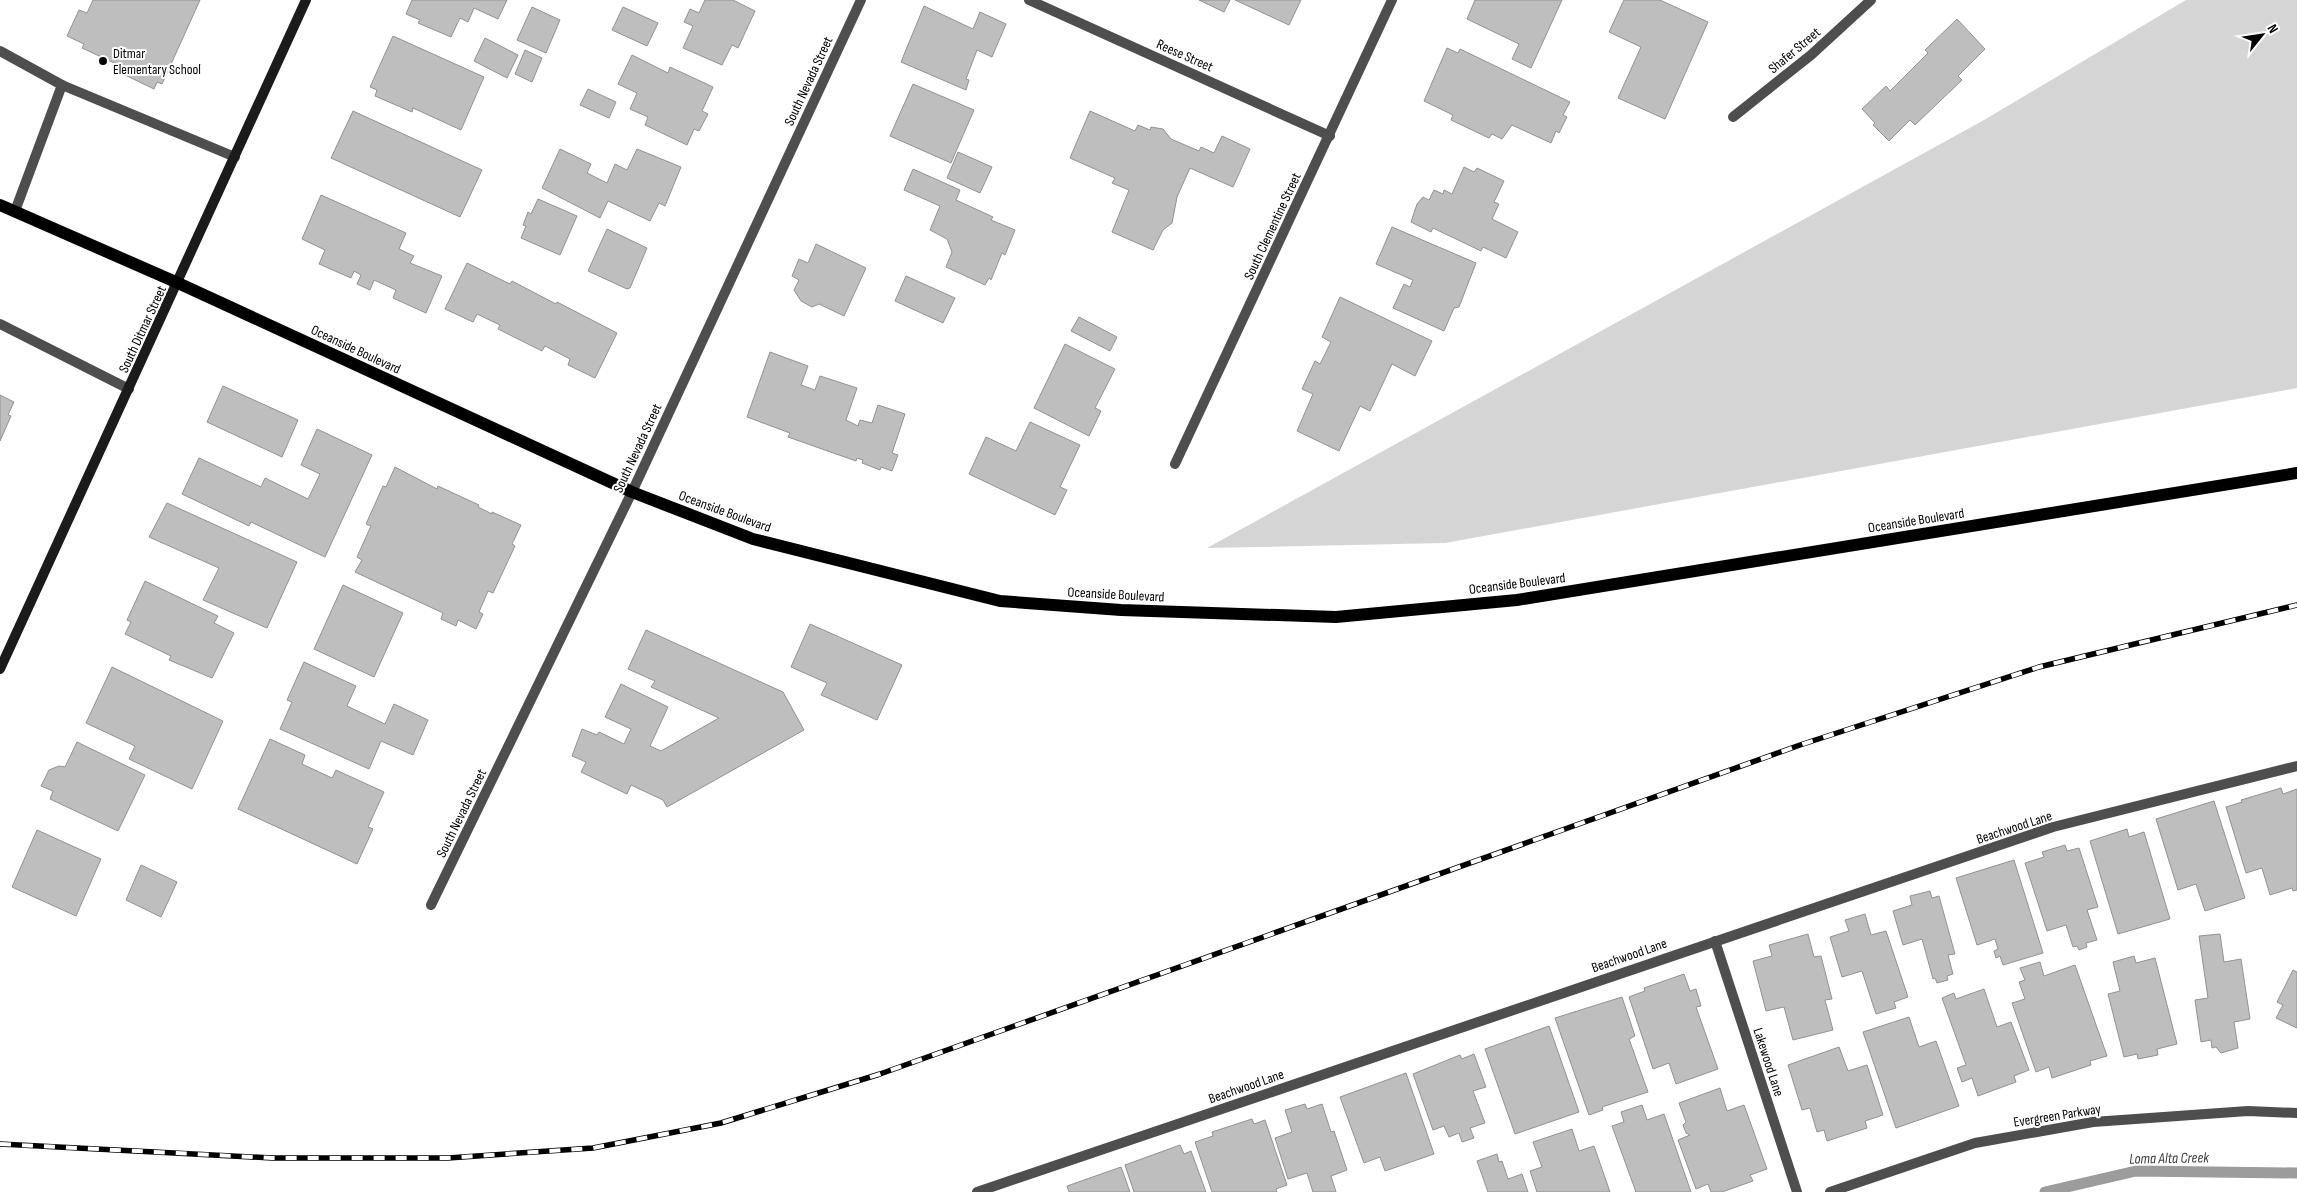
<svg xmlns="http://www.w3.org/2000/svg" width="2297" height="1192" font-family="'Sofia Sans Condensed',sans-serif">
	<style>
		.green { fill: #d5d5d5 }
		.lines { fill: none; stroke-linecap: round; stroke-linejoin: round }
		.stream { stroke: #9c9c9c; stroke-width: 11 }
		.building { fill: #bebebe; stroke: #929292 }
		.lane { stroke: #4e4e4e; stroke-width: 10 }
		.street { stroke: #4e4e4e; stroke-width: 10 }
		.secondary { stroke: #1b1b1b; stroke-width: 10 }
		.primary { stroke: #000; stroke-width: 12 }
		.rail-casing { stroke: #000; stroke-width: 5.5 }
		.rail { stroke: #fff; stroke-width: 4; stroke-dasharray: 11; stroke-linecap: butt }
		.poi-dot { fill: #000; stroke: #fff; stroke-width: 2 }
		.labels { text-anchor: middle; stroke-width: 4; stroke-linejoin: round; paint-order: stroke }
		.street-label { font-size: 14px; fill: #000; stroke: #fff }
		.poi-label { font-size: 14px; fill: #000; stroke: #fff; text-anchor: start }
		.water-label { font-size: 15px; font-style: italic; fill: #3d3d3d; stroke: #fff }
	</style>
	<rect width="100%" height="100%" fill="#fff"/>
	<path class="green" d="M 2186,0 L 2297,0 L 2297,388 L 1445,543 L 1207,548 L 1984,120 Z"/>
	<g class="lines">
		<path class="stream" d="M 2045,1192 L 2136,1171 L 2297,1173"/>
	</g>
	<g class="building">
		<path d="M 93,0 L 200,0 L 162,84 L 157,82 L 154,89 L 125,75 L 127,69 L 82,48 L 84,44 L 67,36 L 79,10 L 87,13 Z"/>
		<path d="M 412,0 L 507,0 L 498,19 L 474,8 L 468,22 L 460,18 L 451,37 L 418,23 L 420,20 L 406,14 Z"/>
		<path d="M 705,0 L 733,0 L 755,11 L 738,48 L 732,45 L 722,65 L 683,48 L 693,26 L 684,22 L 690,9 L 699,13 Z"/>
		<path d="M 1199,0 L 1230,0 L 1224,12 Z"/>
		<path d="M 1235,0 L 1301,0 L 1289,25 Z"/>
		<path d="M 1475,0 L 1562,0 L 1531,68 L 1512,59 L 1519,44 L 1467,19 Z"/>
		<path d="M 1624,0 L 1660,0 L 1708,22 L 1665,119 L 1618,98 L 1641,47 L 1609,32 Z"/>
		<path d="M 924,6 L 973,29 L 980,12 L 1006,24 L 992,57 L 977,50 L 966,79 L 969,80 L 966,90 L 901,62 Z"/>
		<path d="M 532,7 L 560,20 L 546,53 L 517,40 Z"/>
		<path d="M 623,7 L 658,23 L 647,46 L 612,30 Z"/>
		<path d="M 1957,19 L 1985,49 L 1958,76 L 1962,80 L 1915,125 L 1910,120 L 1889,141 L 1873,125 L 1875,123 L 1862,109 L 1886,86 L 1890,91 L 1928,53 L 1925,50 Z"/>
		<path d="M 393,36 L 484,77 L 461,130 L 413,108 L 412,112 L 375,96 L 377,90 L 370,87 Z"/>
		<path d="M 485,38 L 518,55 L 507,78 L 474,61 Z"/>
		<path d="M 1447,48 L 1458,53 L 1460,49 L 1570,102 L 1563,115 L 1567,117 L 1559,133 L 1556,131 L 1551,143 L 1512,125 L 1502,139 L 1492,134 L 1489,138 L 1451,120 L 1453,115 L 1424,101 Z"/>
		<path d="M 525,50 L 542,58 L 532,82 L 515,74 Z"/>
		<path d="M 632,55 L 668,73 L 670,67 L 713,87 L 702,111 L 708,114 L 699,131 L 694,129 L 687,145 L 645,125 L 648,117 L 630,109 L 637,93 L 618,84 Z"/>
		<path d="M 913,84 L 974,110 L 951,163 L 890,136 Z"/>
		<path d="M 588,89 L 616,102 L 609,118 L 580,105 Z"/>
		<path d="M 353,111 L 482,170 L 460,217 L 331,158 Z"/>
		<path d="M 1090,111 L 1135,131 L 1138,125 L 1150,130 L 1151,127 L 1163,129 L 1171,139 L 1199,151 L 1201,147 L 1214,153 L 1222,136 L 1250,149 L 1233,187 L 1190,168 L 1177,197 L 1172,223 L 1163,230 L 1153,250 L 1112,232 L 1129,190 L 1112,183 L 1115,178 L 1070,158 Z"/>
		<path d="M 560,149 L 591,164 L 587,173 L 607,183 L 615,164 L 627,170 L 637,149 L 681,167 L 665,206 L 659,203 L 650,221 L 608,201 L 600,218 L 542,188 Z"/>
		<path d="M 958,152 L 992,167 L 980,193 L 947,178 Z"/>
		<path d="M 1464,167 L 1474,172 L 1477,168 L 1504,181 L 1494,202 L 1499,204 L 1492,219 L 1518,232 L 1506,258 L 1483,247 L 1481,251 L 1433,228 L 1431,232 L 1411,222 L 1417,204 L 1423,197 L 1429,200 L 1434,190 L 1443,194 L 1444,190 L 1452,194 Z"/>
		<path d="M 913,169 L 960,190 L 956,200 L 993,217 L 991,220 L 1015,230 L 1005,255 L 1002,253 L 991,280 L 989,278 L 985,285 L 946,267 L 952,252 L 947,239 L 930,230 L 940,206 L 904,190 Z"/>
		<path d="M 321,195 L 406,233 L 399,249 L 414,256 L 410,263 L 442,276 L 426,313 L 393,298 L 396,290 L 374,280 L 370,290 L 357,284 L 361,275 L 354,271 L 351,278 L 319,264 L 325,250 L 302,239 Z"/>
		<path d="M 538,199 L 577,216 L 560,255 L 521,238 L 526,226 L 523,225 L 528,212 L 531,214 Z"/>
		<path d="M 1392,227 L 1476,263 L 1459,307 L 1454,308 L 1444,331 L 1393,308 L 1404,284 L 1410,287 L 1413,280 L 1376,264 Z"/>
		<path d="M 607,229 L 647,248 L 630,288 L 627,289 L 588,271 Z"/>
		<path d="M 816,244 L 866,268 L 844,316 L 819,304 L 812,307 L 801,301 L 794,290 L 799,280 L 792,276 L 799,259 L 808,263 Z"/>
		<path d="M 467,263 L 510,284 L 512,281 L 556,304 L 557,302 L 617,333 L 595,378 L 568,365 L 570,359 L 545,346 L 542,351 L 498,329 L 500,325 L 477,314 L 473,322 L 445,309 Z"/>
		<path d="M 906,276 L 955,298 L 943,323 L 895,301 Z"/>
		<path d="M 1340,297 L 1432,341 L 1415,376 L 1392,364 L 1370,411 L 1360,406 L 1339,451 L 1297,431 L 1313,394 L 1302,389 L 1315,361 L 1320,364 L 1331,342 L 1322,337 Z"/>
		<path d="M 1079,317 L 1117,337 L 1110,351 L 1071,331 Z"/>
		<path d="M 1065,344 L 1115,369 L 1095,408 L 1101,411 L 1089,436 L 1034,408 Z"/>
		<path d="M 770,352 L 808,366 L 801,385 L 815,390 L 820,376 L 857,388 L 846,420 L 858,426 L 860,420 L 872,423 L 878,405 L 905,414 L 892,453 L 898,455 L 892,471 L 881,467 L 880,470 L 862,463 L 863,460 L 857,458 L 856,461 L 788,437 L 790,433 L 747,417 Z"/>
		<path d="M 223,386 L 298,420 L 282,457 L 207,422 Z"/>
		<path d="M 0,395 L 14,402 L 8,415 L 11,416 L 0,441 Z"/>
		<path d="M 1030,422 L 1080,445 L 1060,487 L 1067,490 L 1055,515 L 969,474 L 986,437 L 1016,451 Z"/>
		<path d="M 317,429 L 372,455 L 325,557 L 251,522 L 249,526 L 182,494 L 199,458 L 261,487 L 265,478 L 308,499 L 320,474 L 301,465 Z"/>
		<path d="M 395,467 L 437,489 L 438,486 L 479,505 L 478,507 L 492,514 L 492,512 L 521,525 L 512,544 L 515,546 L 493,593 L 488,591 L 479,612 L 483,614 L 476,629 L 458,620 L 456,626 L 441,619 L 443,613 L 355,572 L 362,560 L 357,557 L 371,526 L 366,524 L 383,486 L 386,487 Z"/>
		<path d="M 167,503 L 297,562 L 267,628 L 203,600 L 219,568 L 149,537 Z"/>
		<path d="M 145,581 L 218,616 L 214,623 L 234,633 L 212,678 L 169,660 L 171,656 L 125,634 L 131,622 L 127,620 Z"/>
		<path d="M 343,585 L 403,613 L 374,677 L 314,649 Z"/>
		<path d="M 810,624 L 902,665 L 877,720 L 821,695 L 827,683 L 791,667 Z"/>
		<path d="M 646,630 L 783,692 L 804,730 L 667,807 L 663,800 L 631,785 L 627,794 L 581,772 L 586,762 L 572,756 L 582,729 L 597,735 L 599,732 L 624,744 L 631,729 L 605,717 L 621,684 L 668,707 L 650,746 L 661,751 L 719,718 L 651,687 L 655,681 L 628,669 Z"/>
		<path d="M 304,662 L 356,686 L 347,706 L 385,724 L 394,704 L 428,720 L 413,755 L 381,741 L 369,769 L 280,729 L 292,702 L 287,700 Z"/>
		<path d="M 112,667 L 223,721 L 192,789 L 129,759 L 135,746 L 86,723 Z"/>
		<path d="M 270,739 L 305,755 L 302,764 L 332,778 L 336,770 L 384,792 L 368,827 L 373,829 L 357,864 L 238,809 Z"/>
		<path d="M 77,742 L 145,775 L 118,831 L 50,799 L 53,791 L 41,786 L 49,770 L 59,766 L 65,767 Z"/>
		<path d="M 2281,788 L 2283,794 L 2297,789 L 2297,890 L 2293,891 L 2292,888 L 2270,895 L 2262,868 L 2246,873 L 2226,807 L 2242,802 L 2241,800 Z"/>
		<path d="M 2214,801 L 2245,898 L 2205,911 L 2196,884 L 2178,890 L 2156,819 Z"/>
		<path d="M 2127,829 L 2129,837 L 2144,832 L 2170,919 L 2118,934 L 2090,841 Z"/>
		<path d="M 37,830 L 101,859 L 76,916 L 12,887 Z"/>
		<path d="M 2065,845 L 2067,851 L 2079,848 L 2098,907 L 2087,910 L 2097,940 L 2086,943 L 2087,947 L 2079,950 L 2077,946 L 2073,947 L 2066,925 L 2047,931 L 2025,863 L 2044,857 L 2042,852 Z"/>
		<path d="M 2014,860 L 2043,953 L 2003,965 L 2000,956 L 1996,958 L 1994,951 L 1998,949 L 1995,939 L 1977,945 L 1956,878 Z"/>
		<path d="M 141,865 L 177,882 L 161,917 L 126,900 Z"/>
		<path d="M 1930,891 L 1932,898 L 1939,896 L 1955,954 L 1948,955 L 1953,974 L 1947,976 L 1948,980 L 1937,983 L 1935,978 L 1933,979 L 1922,939 L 1903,945 L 1893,911 L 1912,905 L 1910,896 Z"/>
		<path d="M 1865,914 L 1871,935 L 1886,931 L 1908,997 L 1894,1002 L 1896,1008 L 1876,1014 L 1862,971 L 1842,977 L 1830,937 L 1849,931 L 1845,920 Z"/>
		<path d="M 1808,934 L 1814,957 L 1821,956 L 1832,999 L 1825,1000 L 1833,1030 L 1793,1040 L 1784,1007 L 1766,1011 L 1753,961 L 1772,956 L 1769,945 Z"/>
		<path d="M 2220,934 L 2224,962 L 2241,959 L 2250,1019 L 2234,1022 L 2238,1048 L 2221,1053 L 2216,1047 L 2212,1048 L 2211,1040 L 2201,1042 L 2195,1000 L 2208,998 L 2199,936 Z"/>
		<path d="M 2134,956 L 2136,963 L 2155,958 L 2177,1044 L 2157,1049 L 2158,1055 L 2138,1059 L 2137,1054 L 2124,1057 L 2108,994 L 2120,991 L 2113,962 Z"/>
		<path d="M 2040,962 L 2044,976 L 2075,965 L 2107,1056 L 2090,1061 L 2091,1065 L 2052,1078 L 2049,1067 L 2036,1072 L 2012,1003 L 2025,999 L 2019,982 L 2025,980 L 2020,968 Z"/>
		<path d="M 2293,970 L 2297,972 L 2297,1028 L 2276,1018 L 2283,1005 L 2277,1002 Z"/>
		<path d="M 1684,974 L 1690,991 L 1696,989 L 1701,1006 L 1696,1007 L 1718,1069 L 1676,1084 L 1669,1063 L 1653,1069 L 1629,997 L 1645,991 L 1644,988 Z"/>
		<path d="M 1984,989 L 1997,1027 L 2011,1022 L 2029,1070 L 2014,1076 L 2016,1082 L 1978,1096 L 1972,1078 L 1962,1082 L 1957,1068 L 1966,1065 L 1942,998 L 1954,993 L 1956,999 Z"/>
		<path d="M 1622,997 L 1635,1036 L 1629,1039 L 1648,1092 L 1602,1107 L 1603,1110 L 1589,1115 L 1555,1018 Z"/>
		<path d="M 1909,1017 L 1919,1047 L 1936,1041 L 1959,1106 L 1896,1128 L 1863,1032 Z"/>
		<path d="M 1549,1026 L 1579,1112 L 1515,1134 L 1485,1049 Z"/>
		<path d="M 1839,1047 L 1848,1071 L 1867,1065 L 1883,1115 L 1865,1121 L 1867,1128 L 1827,1141 L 1824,1130 L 1817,1132 L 1810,1108 L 1802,1110 L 1788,1065 Z"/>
		<path d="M 1474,1054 L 1486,1087 L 1473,1091 L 1485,1123 L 1470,1128 L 1474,1138 L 1462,1142 L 1459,1133 L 1449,1137 L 1444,1126 L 1433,1130 L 1413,1074 L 1460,1055 L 1462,1059 Z"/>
		<path d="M 1406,1073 L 1434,1154 L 1385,1171 L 1380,1157 L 1364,1163 L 1340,1097 Z"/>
		<path d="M 1720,1088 L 1727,1111 L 1744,1105 L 1767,1169 L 1750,1175 L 1753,1181 L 1722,1192 L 1711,1192 L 1708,1184 L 1696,1189 L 1678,1140 L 1690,1135 L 1686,1133 L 1683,1125 L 1686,1122 L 1679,1103 Z"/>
		<path d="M 1305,1104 L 1307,1109 L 1322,1104 L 1331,1132 L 1334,1131 L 1347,1170 L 1331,1176 L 1336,1192 L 1313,1192 L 1307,1173 L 1288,1179 L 1275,1138 L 1292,1132 L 1285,1110 Z"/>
		<path d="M 1642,1105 L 1647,1120 L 1664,1114 L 1691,1192 L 1635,1192 L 1636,1192 L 1612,1126 L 1624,1122 L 1621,1112 Z"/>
		<path d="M 1252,1119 L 1254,1124 L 1265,1120 L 1287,1185 L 1276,1189 L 1277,1192 L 1212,1192 L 1195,1142 L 1213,1136 L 1212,1132 Z"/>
		<path d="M 1572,1129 L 1579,1151 L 1594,1146 L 1610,1192 L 1537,1192 L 1530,1171 L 1542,1167 L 1533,1142 Z"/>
		<path d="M 1180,1145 L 1184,1154 L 1191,1151 L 1206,1192 L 1134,1192 L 1125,1165 Z"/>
		<path d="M 1497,1154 L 1499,1162 L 1502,1161 L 1508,1179 L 1522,1174 L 1528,1192 L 1488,1192 L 1477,1161 Z"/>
		<path d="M 1121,1167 L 1130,1192 L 1069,1192 L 1067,1186 Z"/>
	</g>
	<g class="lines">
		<g class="lane">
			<path d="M 0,51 L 62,85 L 15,211"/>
			<path d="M 62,85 L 235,157"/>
			<path d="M 0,324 L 129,389"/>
			<path d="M 1715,941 L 1797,1192"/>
			<path d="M 977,1192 L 2053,827 L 2297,766"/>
			<path d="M 1830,1192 L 1975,1143 L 2093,1122 L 2248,1111 L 2297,1113"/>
		</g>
		<g class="street">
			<path d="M 1029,0 L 1330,136"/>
			<path d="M 1733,117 L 1811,55 L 1871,0"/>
			<path d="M 1175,464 L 1392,0"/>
			<path d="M 431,905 L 632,492 L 861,0"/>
		</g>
		<path class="secondary" d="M 0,669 L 306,0"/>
		<path class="primary" d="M 0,205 L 178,283 L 632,492 L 753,539 L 1000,601 L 1121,610 L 1336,617 L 1517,600 L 2297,473"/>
		<g class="rail-casing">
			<path id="rail" d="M 0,1144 L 272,1158 L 448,1158 L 593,1148 L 721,1123 L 880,1074 L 1800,745 L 2039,667 L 2297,605"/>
		</g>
		<use href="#rail" class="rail"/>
	</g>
	<circle class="poi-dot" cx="103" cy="61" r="5"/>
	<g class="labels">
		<g class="street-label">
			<text transform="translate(1794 50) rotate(-40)" y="5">Shafer Street</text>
			<text transform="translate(1185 55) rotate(24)" y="5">Reese Street</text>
			<text transform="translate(808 81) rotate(-65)" y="5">South Nevada Street</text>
			<text transform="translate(1272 226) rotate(-65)" y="5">South Clementine Street</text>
			<text transform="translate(142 329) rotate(-65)" y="5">South Ditmar Street</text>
			<text transform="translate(356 349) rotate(25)" y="5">Oceanside Boulevard</text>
			<text transform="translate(637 448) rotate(-65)" y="5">South Nevada Street</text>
			<text transform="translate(725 511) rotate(20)" y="5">Oceanside Boulevard</text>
			<text transform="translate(1916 520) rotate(-9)" y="5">Oceanside Boulevard</text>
			<text transform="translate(1517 583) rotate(-7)" y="5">Oceanside Boulevard</text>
			<text transform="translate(1116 594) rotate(3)" y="5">Oceanside Boulevard</text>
			<text transform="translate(461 813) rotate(-64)" y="5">South Nevada Street</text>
			<text transform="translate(2014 827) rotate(-18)" y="5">Beachwood Lane</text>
			<text transform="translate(1629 955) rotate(-19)" y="5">Beachwood Lane</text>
			<text transform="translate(1769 1062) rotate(72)" y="5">Lakewood Lane</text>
			<text transform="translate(1246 1086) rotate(-19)" y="5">Beachwood Lane</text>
			<text transform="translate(2057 1115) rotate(-9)" y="5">Evergreen Parkway</text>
		</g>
		<g class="poi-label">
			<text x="113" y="58">Ditmar<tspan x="113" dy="16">Elementary School</tspan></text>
		</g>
		<g class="water-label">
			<text transform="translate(2169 1158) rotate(-1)" y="5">Loma Alta Creek</text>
		</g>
	</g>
	<g transform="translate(2262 35) rotate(60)" stroke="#ffffff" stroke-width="4" paint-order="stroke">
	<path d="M0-4L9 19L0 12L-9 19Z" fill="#000000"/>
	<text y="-8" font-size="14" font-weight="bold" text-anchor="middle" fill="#000000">N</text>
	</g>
</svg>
